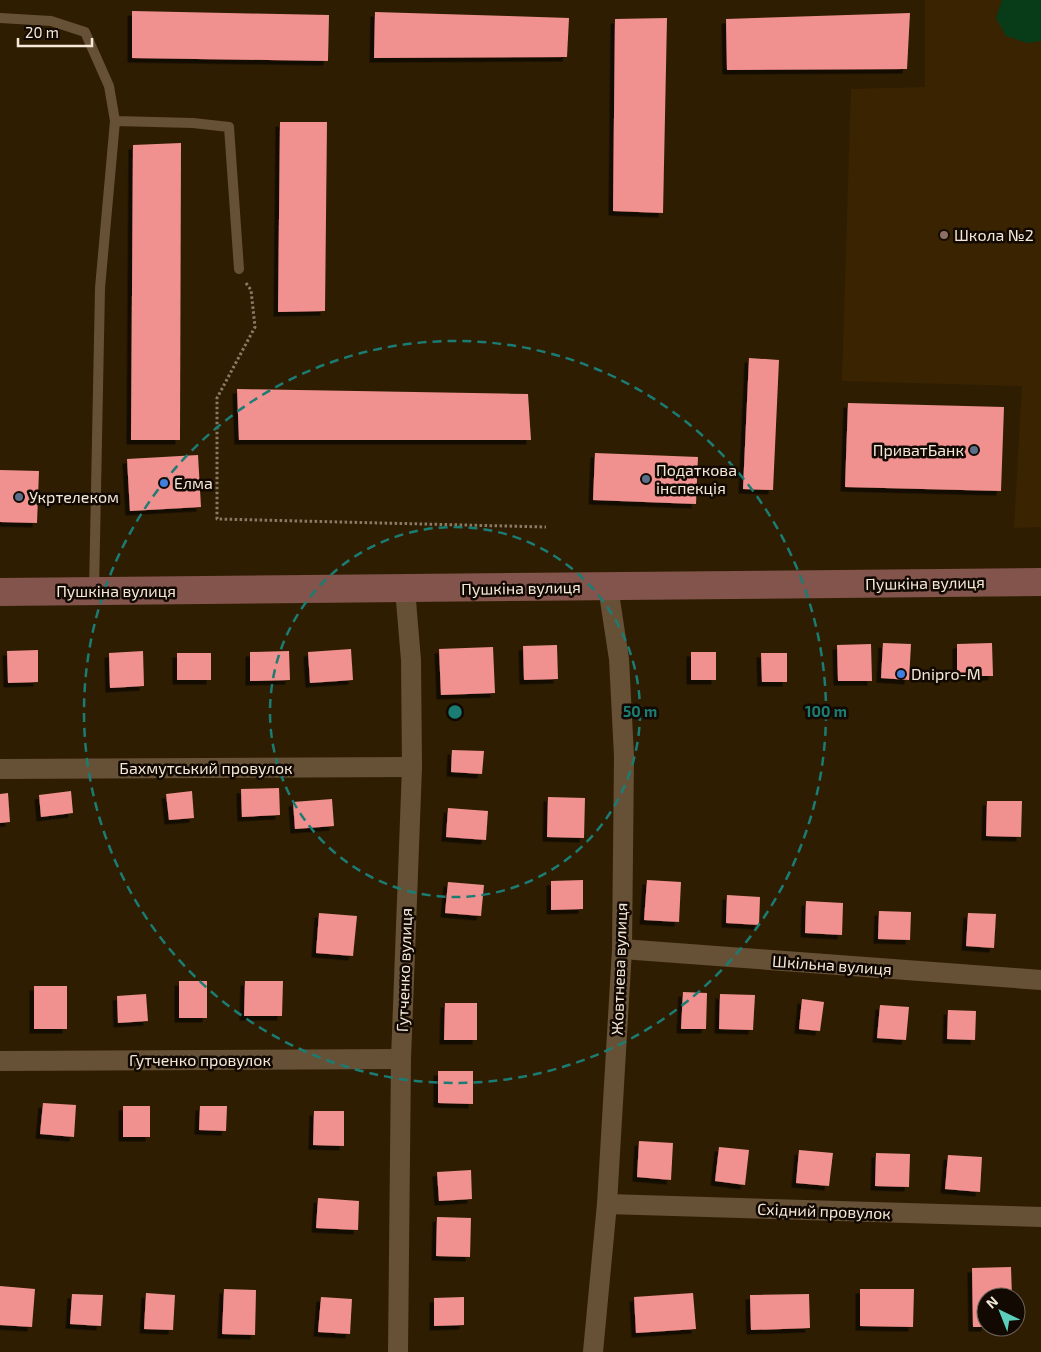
<svg xmlns="http://www.w3.org/2000/svg" width="1041" height="1352" font-family="'Exo 2',sans-serif">
	<style>
		.built { fill: #3a2300 }
		.green { fill: #083b18 }
		.building { fill: #f1918f; filter: url(#shadow) }
		.lines { fill: none; stroke-linecap: round; stroke-linejoin: round }
		.path { stroke: #8b7b66; stroke-width: 3; stroke-dasharray: 2.5 2.5; stroke-linecap: butt }
		.service { stroke: #675136; stroke-width: 10 }
		.minor { stroke: #675136; stroke-width: 20 }
		.secondary { stroke: #82544b; stroke-width: 28 }
		.ring { fill: none; stroke: #1a7c73; stroke-width: 2.5; stroke-dasharray: 9 6 }
		.education-dot { fill: #8d6e63; stroke: #110902; stroke-width: 2 }
		.service-dot { fill: #5c6f8a; stroke: #110902; stroke-width: 2 }
		.shop-dot { fill: #3f7fe0; stroke: #110902; stroke-width: 2 }
		.labels { text-anchor: middle; stroke-width: 5; stroke-linejoin: round; paint-order: stroke }
		.poi-label { font-size: 16px; fill: #f5e8d9; stroke: #110902; text-anchor: start }
		.street-label { font-size: 16px; fill: #f5e8d9; stroke: #110902 }
		.centre { fill: #1a7c73; stroke: #110902; stroke-width: 2.5 }
		.ring-label { font-size: 15px; text-anchor: middle; font-weight: bold; fill: #1a7c73; stroke: #110902; stroke-width: 5; stroke-linejoin: round; paint-order: stroke }
	</style>
	<defs>
		<filter id="shadow"><feDropShadow dx="-4.5" dy="4.5" stdDeviation="0" flood-color="#0009"/></filter>
	</defs>
	<rect width="100%" height="100%" fill="#2f1d02"/>
	<path class="built" d="M 925,0 L 1041,0 L 1041,527 L 1014,528 L 1022,386 L 842,381 L 851,89 L 925,87 Z"/>
	<path class="green" d="M 1002,0 L 1041,0 L 1041,41 L 1027,43 L 1006,36 L 996,18 Z"/>
	<g class="building">
		<path d="M 132,11 L 329,15 L 328,61 L 132,58 Z"/>
		<path d="M 375,12 L 569,18 L 567,57 L 374,58 Z"/>
		<path d="M 910,13 L 907,69 L 727,70 L 726,19 Z"/>
		<path d="M 667,18 L 663,213 L 613,211 L 615,19 Z"/>
		<path d="M 280,122 L 327,122 L 325,311 L 278,312 Z"/>
		<path d="M 181,143 L 180,440 L 131,440 L 133,145 Z"/>
		<path d="M 749,358 L 779,360 L 773,490 L 743,489 Z"/>
		<path d="M 237,389 L 528,394 L 531,440 L 239,440 Z"/>
		<path d="M 848,403 L 1004,407 L 1001,491 L 845,487 Z"/>
		<path d="M 595,453 L 698,457 L 696,504 L 593,500 Z"/>
		<path d="M 198,455 L 201,507 L 130,511 L 127,459 Z"/>
		<path d="M 0,470 L 39,471 L 37,523 L 0,522 Z"/>
		<path d="M 883,643 L 911,644 L 909,680 L 881,678 Z"/>
		<path d="M 992,643 L 993,676 L 957,676 L 957,644 Z"/>
		<path d="M 871,644 L 872,681 L 838,681 L 837,645 Z"/>
		<path d="M 557,645 L 558,679 L 524,680 L 523,646 Z"/>
		<path d="M 493,647 L 495,693 L 441,695 L 439,649 Z"/>
		<path d="M 351,649 L 353,680 L 310,683 L 308,652 Z"/>
		<path d="M 38,650 L 38,682 L 8,683 L 7,651 Z"/>
		<path d="M 143,651 L 144,686 L 110,688 L 109,653 Z"/>
		<path d="M 289,651 L 290,680 L 250,681 L 250,652 Z"/>
		<rect x="691" y="652" width="25" height="28"/>
		<rect x="177" y="653" width="34" height="27"/>
		<path d="M 761,653 L 787,653 L 787,682 L 762,682 Z"/>
		<path d="M 452,750 L 484,751 L 482,774 L 451,772 Z"/>
		<path d="M 279,788 L 280,815 L 242,817 L 241,789 Z"/>
		<path d="M 71,791 L 73,813 L 41,817 L 39,795 Z"/>
		<path d="M 192,791 L 194,818 L 169,820 L 166,794 Z"/>
		<path d="M 8,793 L 10,822 L 0,823 L 0,794 Z"/>
		<path d="M 548,797 L 585,798 L 584,838 L 547,837 Z"/>
		<path d="M 332,799 L 334,826 L 295,829 L 293,802 Z"/>
		<path d="M 987,801 L 1022,801 L 1021,837 L 986,836 Z"/>
		<path d="M 448,808 L 488,811 L 486,840 L 446,837 Z"/>
		<path d="M 583,880 L 583,909 L 551,910 L 551,881 Z"/>
		<path d="M 647,880 L 681,882 L 679,922 L 644,920 Z"/>
		<path d="M 448,882 L 484,885 L 481,916 L 445,913 Z"/>
		<path d="M 727,895 L 760,897 L 759,925 L 726,923 Z"/>
		<path d="M 806,901 L 843,903 L 842,935 L 805,933 Z"/>
		<path d="M 879,911 L 911,912 L 910,940 L 878,939 Z"/>
		<path d="M 319,913 L 357,916 L 353,956 L 316,953 Z"/>
		<path d="M 968,913 L 996,914 L 994,948 L 966,946 Z"/>
		<rect x="179" y="981" width="28" height="37"/>
		<path d="M 245,981 L 283,981 L 282,1016 L 244,1016 Z"/>
		<rect x="34" y="986" width="33" height="43"/>
		<path d="M 683,992 L 707,993 L 706,1029 L 681,1029 Z"/>
		<path d="M 146,994 L 148,1021 L 118,1023 L 117,996 Z"/>
		<path d="M 720,994 L 755,995 L 753,1030 L 719,1029 Z"/>
		<path d="M 802,999 L 824,1002 L 820,1031 L 799,1029 Z"/>
		<path d="M 445,1003 L 477,1003 L 477,1040 L 444,1040 Z"/>
		<path d="M 880,1005 L 909,1007 L 906,1040 L 877,1038 Z"/>
		<path d="M 948,1010 L 976,1011 L 975,1040 L 947,1039 Z"/>
		<path d="M 438,1071 L 473,1071 L 473,1104 L 438,1103 Z"/>
		<path d="M 43,1103 L 76,1105 L 74,1137 L 40,1134 Z"/>
		<rect x="123" y="1106" width="27" height="31"/>
		<path d="M 200,1106 L 227,1106 L 226,1131 L 199,1130 Z"/>
		<path d="M 314,1111 L 344,1111 L 344,1146 L 313,1145 Z"/>
		<path d="M 639,1141 L 673,1143 L 671,1180 L 637,1177 Z"/>
		<path d="M 719,1147 L 749,1150 L 745,1185 L 715,1181 Z"/>
		<path d="M 799,1150 L 833,1153 L 829,1186 L 796,1183 Z"/>
		<path d="M 876,1153 L 910,1154 L 909,1187 L 875,1186 Z"/>
		<path d="M 948,1155 L 982,1157 L 980,1192 L 945,1189 Z"/>
		<path d="M 471,1170 L 472,1199 L 439,1201 L 437,1172 Z"/>
		<path d="M 318,1198 L 359,1201 L 358,1230 L 316,1228 Z"/>
		<path d="M 437,1217 L 471,1218 L 470,1257 L 436,1256 Z"/>
		<path d="M 1011,1267 L 1012,1297 L 986,1297 L 986,1327 L 973,1327 L 972,1268 Z"/>
		<path d="M 0,1286 L 35,1289 L 32,1327 L 0,1325 Z"/>
		<path d="M 224,1289 L 256,1290 L 255,1335 L 222,1334 Z"/>
		<path d="M 860,1289 L 914,1289 L 913,1327 L 860,1326 Z"/>
		<path d="M 146,1293 L 175,1295 L 173,1330 L 144,1329 Z"/>
		<path d="M 693,1293 L 696,1329 L 636,1333 L 634,1297 Z"/>
		<path d="M 72,1294 L 103,1295 L 101,1326 L 70,1324 Z"/>
		<path d="M 809,1294 L 810,1328 L 751,1330 L 750,1295 Z"/>
		<path d="M 321,1297 L 352,1299 L 350,1334 L 318,1332 Z"/>
		<path d="M 464,1297 L 464,1325 L 434,1326 L 434,1298 Z"/>
	</g>
	<g class="lines">
		<path class="path" d="M 246,283 L 251,290 L 255,327 L 217,398 L 217,519 L 546,527"/>
		<g class="service">
			<path d="M 0,18 L 51,21 L 85,32 L 109,86 L 115,121 L 193,123 L 229,127 L 239,269"/>
			<path d="M 94,591 L 100,288 L 115,121"/>
		</g>
		<g class="minor">
			<path d="M 0,769 L 412,767"/>
			<path d="M 622,949 L 1041,980"/>
			<path d="M 0,1061 L 401,1059"/>
			<path d="M 607,1204 L 1041,1217"/>
			<path d="M 398,1352 L 401,1059 L 412,767 L 411,660 L 405,589"/>
			<path d="M 593,1352 L 607,1204 L 622,949 L 624,756 L 619,659 L 608,587"/>
		</g>
		<path class="secondary" d="M 0,592 L 1041,582"/>
	</g>
	<g class="ring">
		<circle cx="455" cy="712" r="185"/>
		<circle cx="455" cy="712" r="371"/>
	</g>
	<circle class="education-dot" cx="944" cy="235" r="5"/>
	<g class="service-dot">
		<circle cx="974" cy="450" r="5"/>
		<circle cx="646" cy="479" r="5"/>
		<circle cx="19" cy="497" r="5"/>
	</g>
	<g class="shop-dot">
		<circle cx="164" cy="483" r="5"/>
		<circle cx="901" cy="674" r="5"/>
	</g>
	<g class="labels">
		<g class="poi-label">
			<text x="954" y="241">Школа №2</text>
			<text x="964" y="456" text-anchor="end">ПриватБанк</text>
			<text x="656" y="476">Податкова<tspan x="656" dy="18">інспекція</tspan></text>
			<text x="174" y="489">Елма</text>
			<text x="29" y="503">Укртелеком</text>
			<text x="911" y="680">Dnipro-M</text>
		</g>
		<g class="street-label">
			<text transform="translate(925 583) rotate(-1)" y="6">Пушкіна вулиця</text>
			<text transform="translate(521 588) rotate(-1)" y="6">Пушкіна вулиця</text>
			<text x="116" y="597">Пушкіна вулиця</text>
			<text x="206" y="774">Бахмутський провулок</text>
			<text transform="translate(832 965) rotate(4)" y="6">Шкільна вулиця</text>
			<text transform="translate(619 969) rotate(-88)" y="6">Жовтнева вулиця</text>
			<text transform="translate(404 970) rotate(-88)" y="6">Гутченко вулиця</text>
			<text x="200" y="1066">Гутченко провулок</text>
			<text transform="translate(824 1211) rotate(2)" y="6">Східний провулок</text>
		</g>
	</g>
	<circle cx="455" cy="712" r="8" class="centre"/>
	<g class="ring-label">
		<text x="640" y="717">50 m</text>
		<text x="826" y="717">100 m</text>
	</g>
	<g transform="translate(1001 1312) rotate(317)"><circle r="24" fill="#110902" stroke="#6c6258"/>
	<path d="M0-4L9 19L0 12L-9 19Z" fill="#5ccebb"/>
	<text y="-8" font-size="14" font-weight="bold" text-anchor="middle" fill="#f5e8d9">N</text>
	</g>
	<path d="M18 38v8h74v-8" fill="none" stroke="#f5e8d9" stroke-width="2.5"/>
	<text x="25" y="38" font-size="15" fill="#f5e8d9" stroke="#110902" stroke-width="4" paint-order="stroke">20 m</text>
</svg>
